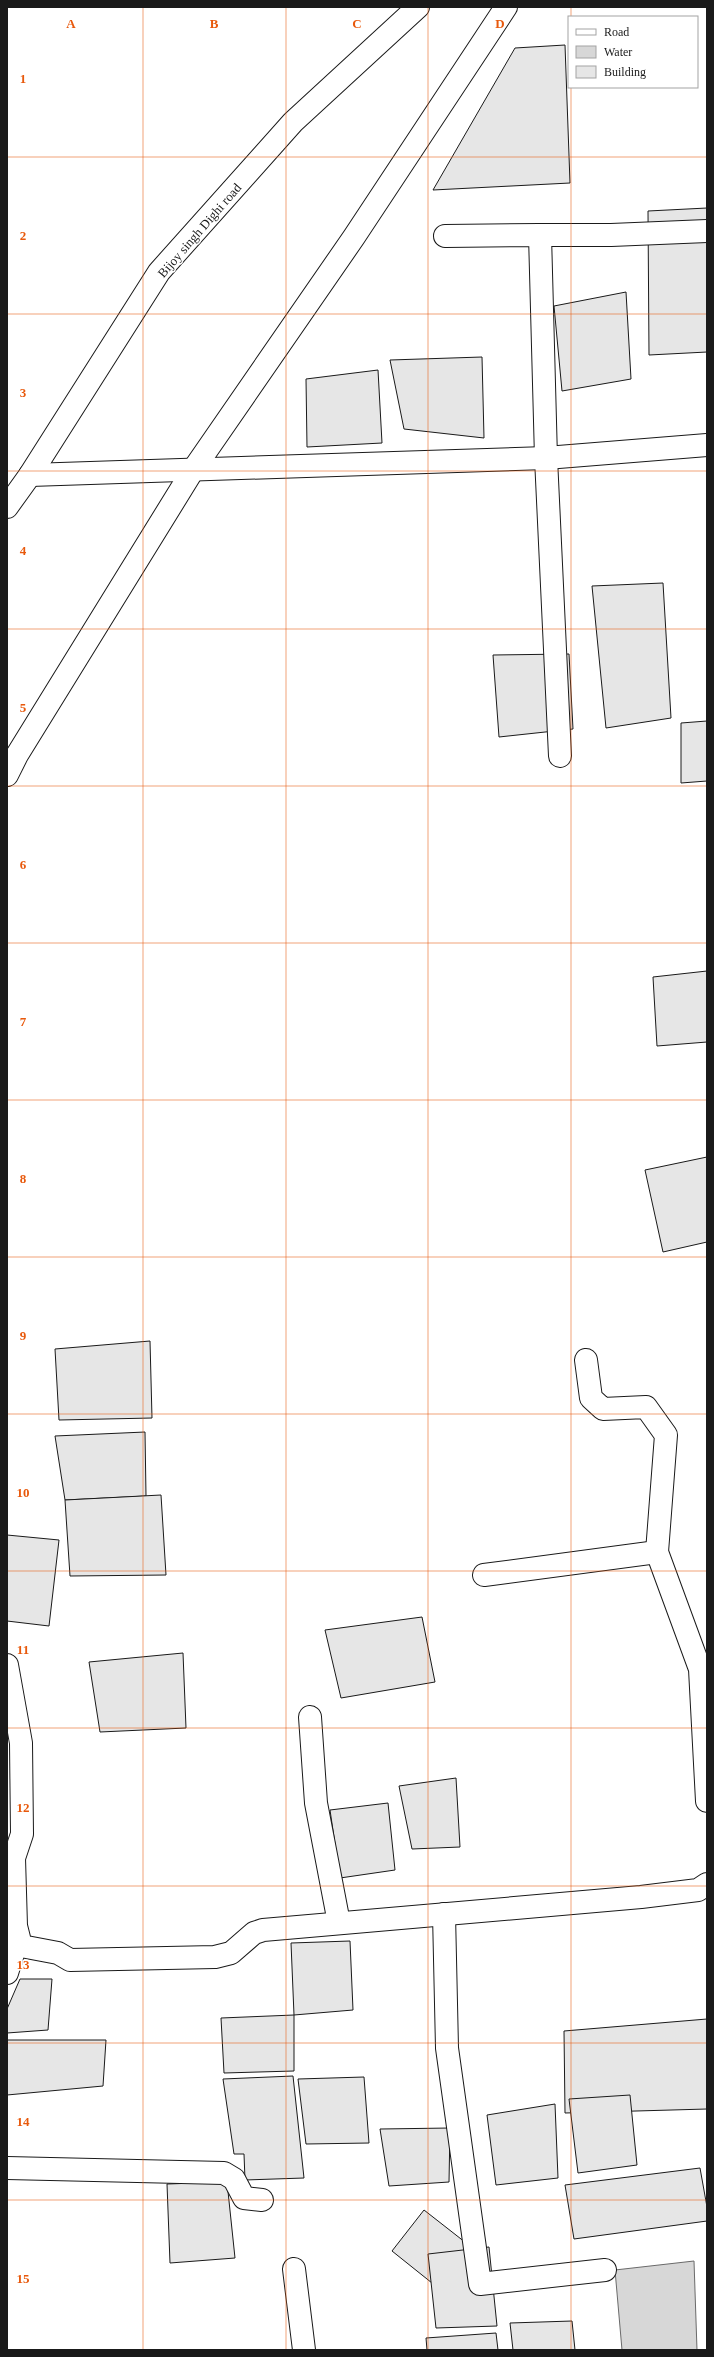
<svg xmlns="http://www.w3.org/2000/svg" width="714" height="2357" font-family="Georgia,serif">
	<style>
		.water { fill: #d7d7d7; stroke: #6a6a6a }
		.building { fill: #e6e6e6; stroke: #1a1a1a }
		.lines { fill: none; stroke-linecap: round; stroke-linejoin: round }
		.street-casing { stroke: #1a1a1a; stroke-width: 24 }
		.street { stroke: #fff; stroke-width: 22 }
		.grid { fill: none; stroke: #e8590c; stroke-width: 1; stroke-opacity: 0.55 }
		.labels { text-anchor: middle; stroke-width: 3; stroke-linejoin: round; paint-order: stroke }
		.street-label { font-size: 13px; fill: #1a1a1a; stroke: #fff }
		.grid-label { font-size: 13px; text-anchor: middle; font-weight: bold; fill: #e8590c; stroke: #fff; stroke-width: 3; stroke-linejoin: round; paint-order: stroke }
	</style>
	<rect width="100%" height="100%" fill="#fff"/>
	<path class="water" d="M 694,2261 L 697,2350 L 622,2350 L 615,2270 Z"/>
	<g class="building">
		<path d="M 565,45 L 570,183 L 433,190 L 515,48 Z"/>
		<path d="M 707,208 L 707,352 L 649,355 L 648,211 Z"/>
		<path d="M 626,292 L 631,379 L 562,391 L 554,306 Z"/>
		<path d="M 482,357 L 484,438 L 404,429 L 390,360 Z"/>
		<path d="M 378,370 L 382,443 L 307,447 L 306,379 Z"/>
		<path d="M 663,583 L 671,718 L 606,728 L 592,586 Z"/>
		<path d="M 569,654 L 573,729 L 499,737 L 493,655 Z"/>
		<path d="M 707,721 L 707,781 L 681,783 L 681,723 Z"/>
		<path d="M 707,971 L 707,1042 L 657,1046 L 653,977 Z"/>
		<path d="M 707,1157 L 707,1242 L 663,1252 L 645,1170 Z"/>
		<path d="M 150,1341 L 152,1418 L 59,1420 L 55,1349 Z"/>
		<path d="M 145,1432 L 146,1496 L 65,1500 L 55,1436 Z"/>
		<path d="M 161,1495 L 166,1575 L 70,1576 L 65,1500 Z"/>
		<path d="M 7,1535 L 59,1540 L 49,1626 L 7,1621 Z"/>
		<path d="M 422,1617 L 435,1682 L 341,1698 L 325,1630 Z"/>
		<path d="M 183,1653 L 186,1728 L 100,1732 L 89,1662 Z"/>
		<path d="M 456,1778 L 460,1847 L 412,1849 L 399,1786 Z"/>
		<path d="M 388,1803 L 395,1870 L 340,1878 L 330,1810 Z"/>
		<path d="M 350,1941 L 353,2010 L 294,2015 L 291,1943 Z"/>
		<path d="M 20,1979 L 52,1979 L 48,2030 L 7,2033 L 7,2009 Z"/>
		<path d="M 294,2015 L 294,2071 L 224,2073 L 221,2018 Z"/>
		<path d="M 707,2019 L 707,2109 L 565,2113 L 564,2031 Z"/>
		<path d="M 7,2040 L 106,2040 L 103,2086 L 7,2095 Z"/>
		<path d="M 293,2076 L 304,2178 L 245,2180 L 244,2154 L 234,2154 L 223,2079 Z"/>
		<path d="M 364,2077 L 369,2143 L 306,2144 L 298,2079 Z"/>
		<path d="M 630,2095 L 637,2165 L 578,2173 L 569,2099 Z"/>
		<path d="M 555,2104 L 558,2178 L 496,2185 L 487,2115 Z"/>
		<path d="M 450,2128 L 449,2182 L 389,2186 L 380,2129 Z"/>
		<path d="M 700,2168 L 707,2207 L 707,2221 L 574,2239 L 565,2185 Z"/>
		<path d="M 227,2182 L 235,2258 L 170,2263 L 167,2184 Z"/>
		<path d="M 424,2210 L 470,2246 L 437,2287 L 392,2251 Z"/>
		<path d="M 489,2247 L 497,2326 L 436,2328 L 428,2254 Z"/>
		<path d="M 572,2321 L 575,2350 L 513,2350 L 510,2323 Z"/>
		<path d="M 496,2333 L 498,2350 L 427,2350 L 426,2338 Z"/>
	</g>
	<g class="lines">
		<g class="street-casing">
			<g id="street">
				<path d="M 540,235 L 611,235 L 707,231"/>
				<path d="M 445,236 L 540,235 L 546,458 L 560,756"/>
				<path d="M 30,475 L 546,458 L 707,445"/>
				<path d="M 7,507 L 30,475 L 159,272 L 293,122 L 418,7"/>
				<path d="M 7,775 L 17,755 L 193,470 L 354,237 L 506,7"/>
				<path d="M 586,1360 L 591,1398 L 603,1409 L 646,1407 L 666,1435 L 657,1552 L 700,1669 L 707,1801"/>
				<path d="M 484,1575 L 657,1552"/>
				<path d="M 7,1665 L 21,1743 L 22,1834 L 14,1858 L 16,1926 L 21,1946 L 58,1953 L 70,1960 L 215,1957 L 231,1953 L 254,1933 L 263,1930 L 641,1897 L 698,1890 L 707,1884"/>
				<path d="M 310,1717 L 316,1803 L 339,1923"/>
				<path d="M 444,1914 L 447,2048 L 480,2284 L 605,2270"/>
				<path d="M 7,1973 L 18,1938"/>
				<path d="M 7,2168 L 224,2173 L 234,2179 L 244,2198 L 262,2200"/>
				<path d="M 294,2269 L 304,2350"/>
			</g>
		</g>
		<use href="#street" class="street"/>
	</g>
	<path class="grid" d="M 143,7 L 143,2350M 286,7 L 286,2350M 428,7 L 428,2350M 571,7 L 571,17M 571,87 L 571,2350M 7,157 L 707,157M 7,314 L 707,314M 7,471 L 707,471M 7,629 L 707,629M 7,786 L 707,786M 7,943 L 707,943M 7,1100 L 707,1100M 7,1257 L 707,1257M 7,1414 L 707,1414M 7,1571 L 707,1571M 7,1728 L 707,1728M 7,1886 L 707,1886M 7,2043 L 707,2043M 7,2200 L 707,2200"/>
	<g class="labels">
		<g class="street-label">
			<text transform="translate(199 230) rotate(-49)" y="5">Bijoy singh Dighi road</text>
		</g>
	</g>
	<g class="grid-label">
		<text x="71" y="28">A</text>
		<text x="214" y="28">B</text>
		<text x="357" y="28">C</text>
		<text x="500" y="28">D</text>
		<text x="23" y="83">1</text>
		<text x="23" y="240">2</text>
		<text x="23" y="397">3</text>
		<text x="23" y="555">4</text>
		<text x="23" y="712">5</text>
		<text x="23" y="869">6</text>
		<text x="23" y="1026">7</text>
		<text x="23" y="1183">8</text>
		<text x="23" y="1340">9</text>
		<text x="23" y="1497">10</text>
		<text x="23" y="1654">11</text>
		<text x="23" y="1812">12</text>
		<text x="23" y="1969">13</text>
		<text x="23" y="2126">14</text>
		<text x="23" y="2283">15</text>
	</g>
	<rect width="714" height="2357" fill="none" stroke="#1a1a1a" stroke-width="16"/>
	<rect x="568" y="16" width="130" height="72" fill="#ffffff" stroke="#a3a3a3"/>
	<rect x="576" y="29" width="20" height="6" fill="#ffffff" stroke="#a3a3a3"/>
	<text x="604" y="36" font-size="12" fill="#1a1a1a">Road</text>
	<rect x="576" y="46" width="20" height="12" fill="#d7d7d7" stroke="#a3a3a3"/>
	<text x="604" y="56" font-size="12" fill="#1a1a1a">Water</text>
	<rect x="576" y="66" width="20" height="12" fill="#e6e6e6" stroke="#a3a3a3"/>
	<text x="604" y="76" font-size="12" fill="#1a1a1a">Building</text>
</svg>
